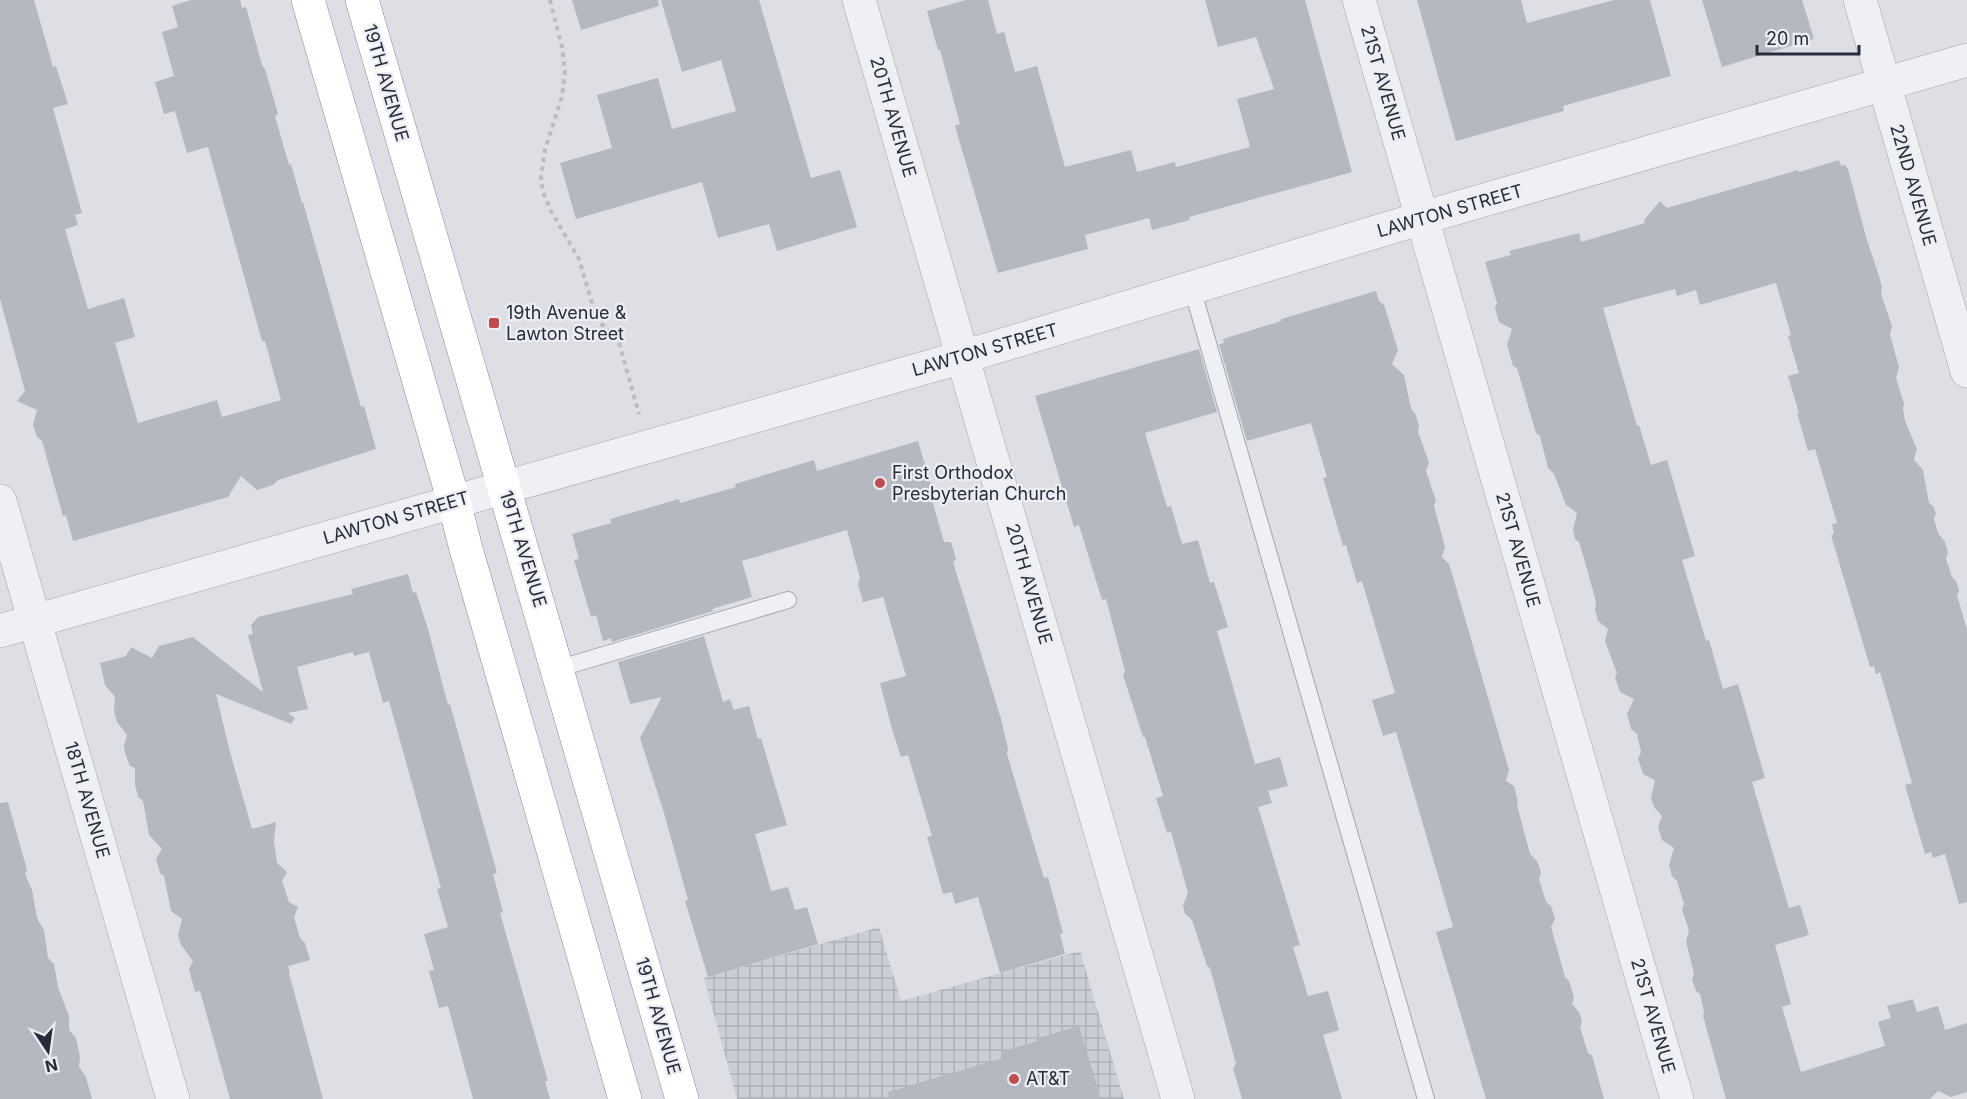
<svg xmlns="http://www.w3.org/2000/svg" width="1967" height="1099" font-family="Inter,sans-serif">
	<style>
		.industrial { fill: url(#industrial-grid) }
		.building { fill: #b5b8c1 }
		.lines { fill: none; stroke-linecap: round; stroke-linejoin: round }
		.service-casing { stroke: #a3a6ae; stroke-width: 18 }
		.minor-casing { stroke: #a3a6ae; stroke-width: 34 }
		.trunk-casing { stroke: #868b9a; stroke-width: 34 }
		.path { stroke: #bbbdc4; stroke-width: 4; stroke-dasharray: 4.5 4.5; stroke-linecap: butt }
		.service { stroke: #eff0f4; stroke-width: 16 }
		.minor { stroke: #eff0f4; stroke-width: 33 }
		.trunk { stroke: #fff; stroke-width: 33 }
		.poi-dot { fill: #be4d51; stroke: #eceef3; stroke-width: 2 }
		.labels { text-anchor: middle; stroke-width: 4.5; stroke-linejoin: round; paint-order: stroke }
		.street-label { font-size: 18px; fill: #282c3a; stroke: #eceef3 }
		.poi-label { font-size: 18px; fill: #282c3a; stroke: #eceef3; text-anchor: start }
	</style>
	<defs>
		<pattern id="industrial-grid" width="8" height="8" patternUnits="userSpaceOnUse" patternTransform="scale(1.5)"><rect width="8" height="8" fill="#cbced6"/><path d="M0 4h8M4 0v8" fill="none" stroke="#aeb1b8"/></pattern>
	</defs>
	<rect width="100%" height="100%" fill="#dddfe5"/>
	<path class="industrial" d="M 879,927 L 901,1001 L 1080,951 L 1124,1099 L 737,1099 L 704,978 Z"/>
	<g class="building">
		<path d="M 0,0 L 34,0 L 53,67 L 56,66 L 68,104 L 53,108 L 82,213 L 75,215 L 78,225 L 65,229 L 88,309 L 124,298 L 135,337 L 115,343 L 138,423 L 217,400 L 222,417 L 281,400 L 265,341 L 262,341 L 208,147 L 187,153 L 175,111 L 164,114 L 155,82 L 174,76 L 162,32 L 178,27 L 172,6 L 191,0 L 240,0 L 242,8 L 246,7 L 262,65 L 265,69 L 278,114 L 275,116 L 289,165 L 291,164 L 302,203 L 303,202 L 361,407 L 364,406 L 376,449 L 278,480 L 273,485 L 257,490 L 241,476 L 228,497 L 73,541 L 66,515 L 63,516 L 42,441 L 37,437 L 33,425 L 37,410 L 17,401 L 25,391 L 0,299 Z"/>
		<path d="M 572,0 L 658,0 L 659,6 L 581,30 Z"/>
		<path d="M 661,0 L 759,0 L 811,178 L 840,170 L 857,227 L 777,251 L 769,224 L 718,238 L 702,182 L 576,219 L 560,163 L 612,148 L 597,95 L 658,78 L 672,129 L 736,111 L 721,60 L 682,72 Z"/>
		<path d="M 966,0 L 988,0 L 997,34 L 1004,32 L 1015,72 L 1037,66 L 1065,167 L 1131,150 L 1137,172 L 1175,162 L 1176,167 L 1250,147 L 1237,99 L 1274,89 L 1256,37 L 1218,47 L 1205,0 L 1305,0 L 1352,172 L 1189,217 L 1190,220 L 1152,230 L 1149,218 L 1085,235 L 1088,249 L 998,273 L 955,126 L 960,124 L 940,50 L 938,50 L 927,11 Z"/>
		<path d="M 1417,0 L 1521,0 L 1527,23 L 1614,0 L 1650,0 L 1671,76 L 1563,106 L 1564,111 L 1456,141 Z"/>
		<path d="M 1702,0 L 1802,0 L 1814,39 L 1722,67 Z"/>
		<path d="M 1839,160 L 1841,166 L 1845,165 L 1848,169 L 1866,237 L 1879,276 L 1882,287 L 1881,294 L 1892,326 L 1890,335 L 1899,367 L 1896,378 L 1904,404 L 1903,409 L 1905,421 L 1917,449 L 1914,460 L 1923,470 L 1929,503 L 1933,506 L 1936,514 L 1934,519 L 1938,533 L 1945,542 L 1948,552 L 1946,559 L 1952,577 L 1956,581 L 1959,590 L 1957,595 L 1967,630 L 1967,902 L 1959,904 L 1945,854 L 1933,858 L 1931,852 L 1925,854 L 1905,785 L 1912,783 L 1880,672 L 1876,674 L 1874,666 L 1870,667 L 1831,535 L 1834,534 L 1832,524 L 1837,523 L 1815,449 L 1808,451 L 1797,413 L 1799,413 L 1788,376 L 1799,373 L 1788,336 L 1791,335 L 1776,283 L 1700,305 L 1696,290 L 1677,296 L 1675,289 L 1603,308 L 1637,426 L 1639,425 L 1651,465 L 1667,460 L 1695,556 L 1682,560 L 1706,641 L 1709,640 L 1723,689 L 1738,684 L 1765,778 L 1752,782 L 1789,908 L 1800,905 L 1809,935 L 1775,945 L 1791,1004 L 1782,1007 L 1801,1072 L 1885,1046 L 1878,1022 L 1891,1018 L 1887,1006 L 1913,999 L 1917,1012 L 1938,1006 L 1945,1030 L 1967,1023 L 1967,1092 L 1951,1097 L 1938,1091 L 1930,1099 L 1726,1099 L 1703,1016 L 1704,1011 L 1700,994 L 1696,991 L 1692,979 L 1694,974 L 1686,941 L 1689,931 L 1682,909 L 1684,904 L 1677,881 L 1672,876 L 1669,865 L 1674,848 L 1662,840 L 1658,827 L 1662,816 L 1654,807 L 1651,798 L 1655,780 L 1643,774 L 1638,758 L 1641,752 L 1637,734 L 1631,729 L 1627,714 L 1634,699 L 1620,692 L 1615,677 L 1617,673 L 1605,641 L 1608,629 L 1598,621 L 1595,610 L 1596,602 L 1587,569 L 1579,542 L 1575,539 L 1573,530 L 1577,513 L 1566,505 L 1554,474 L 1548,468 L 1540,436 L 1536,433 L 1517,368 L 1513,366 L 1507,345 L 1512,329 L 1499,322 L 1495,308 L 1497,303 L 1485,262 L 1511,255 L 1509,251 L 1579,233 L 1581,242 L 1645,223 L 1644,220 L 1660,201 L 1667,208 L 1798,170 L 1799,172 Z"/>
		<path d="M 1376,291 L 1379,301 L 1384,305 L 1398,350 L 1392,364 L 1404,375 L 1411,409 L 1415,413 L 1419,425 L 1418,432 L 1429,462 L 1426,471 L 1436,501 L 1434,506 L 1445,547 L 1442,557 L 1449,564 L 1453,577 L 1509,770 L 1506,781 L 1514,786 L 1518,802 L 1517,805 L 1530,854 L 1537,861 L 1541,872 L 1539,879 L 1546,902 L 1551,906 L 1555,919 L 1551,927 L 1565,977 L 1569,981 L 1574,997 L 1572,1004 L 1579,1012 L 1582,1021 L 1580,1027 L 1588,1053 L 1592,1055 L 1604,1099 L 1486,1099 L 1436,932 L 1453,927 L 1396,732 L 1383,736 L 1372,700 L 1395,693 L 1362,581 L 1357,583 L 1346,545 L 1343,546 L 1323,478 L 1327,477 L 1311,423 L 1247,441 L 1219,344 L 1224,343 L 1223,339 L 1281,321 L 1281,319 Z"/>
		<path d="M 1199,349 L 1217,412 L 1145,433 L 1167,507 L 1171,506 L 1182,544 L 1198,540 L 1210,583 L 1214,582 L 1228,627 L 1217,631 L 1255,764 L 1280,757 L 1288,786 L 1268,791 L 1272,803 L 1258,807 L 1300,945 L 1293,947 L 1308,996 L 1328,991 L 1339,1030 L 1323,1035 L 1342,1099 L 1242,1099 L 1233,1068 L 1236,1064 L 1210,968 L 1207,966 L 1192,920 L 1185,914 L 1183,906 L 1188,893 L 1171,832 L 1167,833 L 1156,798 L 1163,796 L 1145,737 L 1143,737 L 1123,675 L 1125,671 L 1106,599 L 1102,600 L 1079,525 L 1074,527 L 1035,396 Z"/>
		<path d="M 918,441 L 933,492 L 930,493 L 944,542 L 951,542 L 956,559 L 953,562 L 1001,719 L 1008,749 L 1007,754 L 1044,878 L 1048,877 L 1063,933 L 1060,934 L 1065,954 L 1000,973 L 978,897 L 955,904 L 952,892 L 943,894 L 927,837 L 932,836 L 908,755 L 901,757 L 892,729 L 880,683 L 906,676 L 883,597 L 863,602 L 858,584 L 860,578 L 847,530 L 742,561 L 752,597 L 712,609 L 713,611 L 612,642 L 611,638 L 603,641 L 596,615 L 591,617 L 574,560 L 579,559 L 572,534 L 611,523 L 610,519 L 679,499 L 680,503 L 736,487 L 735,484 L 814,460 L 817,471 Z"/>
		<path d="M 408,574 L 413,593 L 416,592 L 428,629 L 448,705 L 450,704 L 497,873 L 493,874 L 503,912 L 500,913 L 548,1081 L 545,1081 L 550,1099 L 473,1099 L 448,1006 L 439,1008 L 429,971 L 434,970 L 424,934 L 448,927 L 437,889 L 441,888 L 389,701 L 383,703 L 369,652 L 354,656 L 353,652 L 297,667 L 308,709 L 288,713 L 295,718 L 291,724 L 216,694 L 230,752 L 252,829 L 276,822 L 274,841 L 277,863 L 287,872 L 282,881 L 289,902 L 298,907 L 294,917 L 300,938 L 305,943 L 310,960 L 288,966 L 290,973 L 289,973 L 323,1099 L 230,1099 L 200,991 L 195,992 L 189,969 L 193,961 L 181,945 L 178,935 L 182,919 L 171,911 L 164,876 L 160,873 L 156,859 L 162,849 L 149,835 L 143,801 L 138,797 L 135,784 L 135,768 L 130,766 L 125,753 L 124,745 L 127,735 L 117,722 L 114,711 L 115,697 L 105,685 L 100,663 L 126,656 L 131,647 L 152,658 L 159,646 L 193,637 L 263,692 L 248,635 L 253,634 L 251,625 L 258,617 L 353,594 L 351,589 Z"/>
		<path d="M 704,636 L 723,702 L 730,699 L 734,710 L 749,706 L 758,739 L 761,738 L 787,825 L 755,834 L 771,891 L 788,887 L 795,910 L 807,907 L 818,944 L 708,977 L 685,901 L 688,900 L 664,813 L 640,738 L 662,697 L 630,704 L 618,662 Z"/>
		<path d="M 8,802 L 27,870 L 25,874 L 32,890 L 37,918 L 44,930 L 48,958 L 54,964 L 58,987 L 69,1016 L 69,1030 L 76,1038 L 80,1057 L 79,1067 L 86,1077 L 92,1099 L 0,1099 L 0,803 Z"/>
		<path d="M 1079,1026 L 1101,1099 L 889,1099 L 888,1092 L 1003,1058 L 1001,1052 L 1037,1041 L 1036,1039 Z"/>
	</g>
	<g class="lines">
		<g class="service-casing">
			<g id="service">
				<path d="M 1192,288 L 1426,1099"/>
				<path d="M 557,669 L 788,600"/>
			</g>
		</g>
		<g class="minor-casing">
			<g id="minor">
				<path d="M 859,0 L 1178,1099"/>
				<path d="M 1359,0 L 1677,1099"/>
				<path d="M 1860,0 L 1967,371"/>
				<path d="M 0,501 L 173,1099"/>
				<path d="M 0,631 L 963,357 L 1422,218 L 1967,60"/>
			</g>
		</g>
		<g class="trunk-casing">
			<g id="trunk">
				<path d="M 308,0 L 454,502 L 466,549 L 625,1099"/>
				<path d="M 362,0 L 682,1099"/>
			</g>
		</g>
		<path class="path" d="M 550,0 L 562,47 L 565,71 L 562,96 L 545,150 L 541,176 L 543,192 L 551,211 L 579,259 L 597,320 L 618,339 L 639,414"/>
		<use href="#service" class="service"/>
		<use href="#minor" class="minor"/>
		<use href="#trunk" class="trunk"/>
	</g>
	<g class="poi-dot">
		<rect x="488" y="317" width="12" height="12" rx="3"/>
		<circle cx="880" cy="483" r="6"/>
		<circle cx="1014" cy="1079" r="6"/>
	</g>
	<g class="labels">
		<g class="street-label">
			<text transform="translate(386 83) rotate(74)" y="6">19TH AVENUE</text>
			<text transform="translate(1383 83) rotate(74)" y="6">21ST AVENUE</text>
			<text transform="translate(893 117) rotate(74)" y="6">20TH AVENUE</text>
			<text transform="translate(1913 185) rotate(74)" y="6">22ND AVENUE</text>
			<text transform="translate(1450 211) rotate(-16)" y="6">LAWTON STREET</text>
			<text transform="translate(985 350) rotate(-16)" y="6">LAWTON STREET</text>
			<text transform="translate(396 518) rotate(-16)" y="6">LAWTON STREET</text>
			<text transform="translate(523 549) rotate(73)" y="6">19TH AVENUE</text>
			<text transform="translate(1518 550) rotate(74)" y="6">21ST AVENUE</text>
			<text transform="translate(1029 584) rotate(74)" y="6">20TH AVENUE</text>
			<text transform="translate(87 800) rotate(74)" y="6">18TH AVENUE</text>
			<text transform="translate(658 1016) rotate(74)" y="6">19TH AVENUE</text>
			<text transform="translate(1653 1016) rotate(74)" y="6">21ST AVENUE</text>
		</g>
		<g class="poi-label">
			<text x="506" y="319">19th Avenue &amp;<tspan x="506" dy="21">Lawton Street</tspan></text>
			<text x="892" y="479">First Orthodox<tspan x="892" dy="21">Presbyterian Church</tspan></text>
			<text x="1026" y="1085">AT&amp;T</text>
		</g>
	</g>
	<g transform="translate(48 1051) rotate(167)" stroke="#eceef3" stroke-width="4.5" paint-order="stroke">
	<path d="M0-4.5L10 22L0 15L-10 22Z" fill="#282c3a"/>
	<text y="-9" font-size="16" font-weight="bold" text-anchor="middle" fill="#282c3a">N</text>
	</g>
	<path d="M1757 45v9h102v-9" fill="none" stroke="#282c3a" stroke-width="3"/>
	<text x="1766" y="45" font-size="18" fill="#282c3a" stroke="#eceef3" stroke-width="4.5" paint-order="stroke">20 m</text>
</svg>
